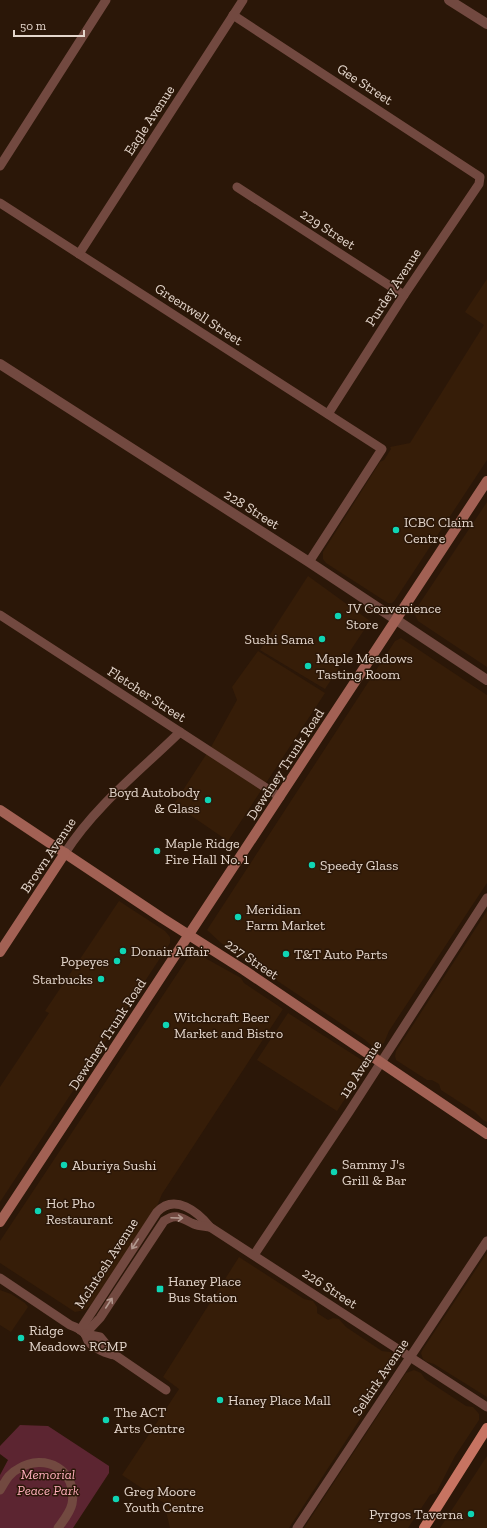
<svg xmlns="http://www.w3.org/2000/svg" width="487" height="1528" font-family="'Zilla Slab',serif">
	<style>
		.built { fill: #361d08 }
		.green { fill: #5c2531 }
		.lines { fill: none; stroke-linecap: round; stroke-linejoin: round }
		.minor { stroke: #724940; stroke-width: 9 }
		.tertiary { stroke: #724940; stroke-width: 10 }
		.secondary { stroke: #a26154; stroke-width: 10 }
		.primary { stroke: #c77462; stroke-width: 10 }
		.oneway { stroke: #b1978d }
		.poi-dot { fill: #0fd5b4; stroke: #2b1708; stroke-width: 1.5 }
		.labels { text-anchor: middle; stroke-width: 3; stroke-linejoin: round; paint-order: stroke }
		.street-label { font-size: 14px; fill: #e4d6cc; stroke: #2b1708 }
		.poi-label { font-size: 14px; fill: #e4d6cc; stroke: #2b1708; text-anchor: start }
		.park-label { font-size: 14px; font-style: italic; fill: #feaebb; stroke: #2b1708 }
	</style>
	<rect width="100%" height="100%" fill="#2b1708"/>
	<g class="built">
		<path d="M 487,279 L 487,460 L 395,600 L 392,603 L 388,603 L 326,563 L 323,559 L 323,552 L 380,462 L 384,460 L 391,449 L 390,447 L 410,443 L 484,325 L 465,312 Z"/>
		<path d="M 487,502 L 487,667 L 418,621 L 414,613 L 416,609 Z"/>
		<path d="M 308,576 L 370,621 L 325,689 L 260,650 Z"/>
		<path d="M 401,638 L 487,695 L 487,883 L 389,1031 L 384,1043 L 380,1046 L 373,1047 L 364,1039 L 221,943 L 207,930 L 395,641 Z"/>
		<path d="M 258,651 L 325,693 L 228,841 L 174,804 L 211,747 L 237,700 L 232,687 Z"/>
		<path d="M 119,901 L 165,931 L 170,937 L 170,943 L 0,1202 L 0,1087 L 49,1013 L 45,1011 Z"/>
		<path d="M 487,911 L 487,1122 L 483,1120 L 475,1112 L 441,1090 L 439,1084 L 432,1080 L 427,1080 L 396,1060 L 395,1056 L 396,1051 Z"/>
		<path d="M 196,953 L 241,978 L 244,983 L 283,1009 L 162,1194 L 157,1206 L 91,1305 L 85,1310 L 75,1312 L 0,1263 L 0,1241 L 189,956 L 191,954 Z"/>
		<path d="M 288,1013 L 365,1062 L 366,1068 L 365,1073 L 356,1082 L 337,1111 L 257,1060 Z"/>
		<path d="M 487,1253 L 487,1397 L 434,1364 L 427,1362 L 423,1359 L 421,1353 L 423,1349 Z"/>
		<path d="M 239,1257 L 304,1299 L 313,1301 L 317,1307 L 317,1313 L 328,1320 L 333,1318 L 339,1319 L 346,1327 L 382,1351 L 390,1352 L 395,1357 L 396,1364 L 289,1528 L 170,1528 L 164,1503 L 122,1475 L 179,1389 L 163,1377 Z"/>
		<path d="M 0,1290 L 11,1294 L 25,1303 L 28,1307 L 11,1332 L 0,1325 Z"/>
		<path d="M 414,1370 L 421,1373 L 425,1379 L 466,1406 L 473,1407 L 479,1414 L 479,1420 L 455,1456 L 436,1493 L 430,1495 L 408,1528 L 304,1528 L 406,1373 Z"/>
		<path d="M 487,1456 L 487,1528 L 440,1528 Z"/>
	</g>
	<path class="green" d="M 20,1425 L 48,1426 L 109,1466 L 109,1473 L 73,1528 L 0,1528 L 0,1475 L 8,1460 L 0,1454 L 0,1446 Z"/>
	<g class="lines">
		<g class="minor">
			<path d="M 233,15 L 480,177 L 479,184 L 404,295 L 328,414"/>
			<path d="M 0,166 L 106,0"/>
			<path d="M 237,187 L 404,295"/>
			<path d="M 0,203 L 382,449 L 309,562"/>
			<path d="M 79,254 L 243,0"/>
			<path d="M 0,615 L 280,797"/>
			<path d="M 65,853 C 95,806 140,771 180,732"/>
			<path d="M 254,1255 L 349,1112 L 487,898"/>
			<path d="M 0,1278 L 70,1325 C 76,1327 83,1330 86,1336 C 87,1338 87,1340 89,1342 C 94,1348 107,1354 115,1355"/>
			<path d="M 80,1330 L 157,1212 C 175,1193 198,1212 210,1227 L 487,1407"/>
			<path d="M 85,1334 L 100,1318 L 164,1221 C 177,1212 182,1219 194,1224 C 199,1226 205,1226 210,1227"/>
			<path d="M 85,1334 L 100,1337 L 115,1355 L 166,1390"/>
			<path d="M 0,1490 C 5,1482 9,1473 18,1469 C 45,1452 78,1470 72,1504 C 70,1513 63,1521 58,1528"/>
			<path d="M 297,1528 L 487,1241"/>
		</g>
		<g class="tertiary">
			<path d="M 449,0 L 487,24"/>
			<path d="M 0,364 L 309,562 L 487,680"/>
		</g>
		<g class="secondary">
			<path d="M 0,810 L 162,918 L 244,970 L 487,1134"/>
			<path d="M 0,952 L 65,853"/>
			<path d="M 0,1222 L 487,481"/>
		</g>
		<path class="primary" d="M 424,1528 L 487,1428"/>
	</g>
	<defs><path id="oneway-shaft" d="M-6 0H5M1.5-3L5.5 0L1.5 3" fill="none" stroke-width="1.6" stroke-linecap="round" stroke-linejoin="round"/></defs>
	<g class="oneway">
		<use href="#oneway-shaft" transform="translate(177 1218) rotate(2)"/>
		<use href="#oneway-shaft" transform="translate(135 1244) rotate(123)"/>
		<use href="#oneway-shaft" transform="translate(109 1303) rotate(-57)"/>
	</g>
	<g class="poi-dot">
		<circle cx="396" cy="530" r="4"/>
		<circle cx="338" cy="616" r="4"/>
		<circle cx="322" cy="639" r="4"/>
		<circle cx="308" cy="666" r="4"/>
		<circle cx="208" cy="800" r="4"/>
		<circle cx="157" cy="851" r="4"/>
		<circle cx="312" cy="865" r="4"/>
		<circle cx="238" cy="917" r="4"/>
		<circle cx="123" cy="951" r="4"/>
		<circle cx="286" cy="954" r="4"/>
		<circle cx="117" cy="961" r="4"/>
		<circle cx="101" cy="979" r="4"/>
		<circle cx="166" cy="1025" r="4"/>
		<circle cx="64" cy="1165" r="4"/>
		<circle cx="334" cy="1172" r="4"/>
		<circle cx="38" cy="1211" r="4"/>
		<rect x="156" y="1285" width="8" height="8" rx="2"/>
		<circle cx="21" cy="1338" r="4"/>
		<circle cx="220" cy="1400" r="4"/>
		<circle cx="106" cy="1420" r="4"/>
		<circle cx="116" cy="1499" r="4"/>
		<circle cx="471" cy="1514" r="4"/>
	</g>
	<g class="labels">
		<g class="street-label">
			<text transform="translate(365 84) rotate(33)" y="5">Gee Street</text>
			<text transform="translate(149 120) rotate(-57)" y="5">Eagle Avenue</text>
			<text transform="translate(328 229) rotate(33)" y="5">229 Street</text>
			<text transform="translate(393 287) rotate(-57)" y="5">Purdey Avenue</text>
			<text transform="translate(199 314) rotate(33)" y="5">Greenwell Street</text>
			<text transform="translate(252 509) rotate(32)" y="5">228 Street</text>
			<text transform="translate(147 694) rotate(33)" y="5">Fletcher Street</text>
			<text transform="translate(285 764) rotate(-57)" y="5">Dewdney Trunk Road</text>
			<text transform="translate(48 855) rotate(-56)" y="5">Brown Avenue</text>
			<text transform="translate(252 959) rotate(34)" y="5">227 Street</text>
			<text transform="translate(107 1034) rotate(-57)" y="5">Dewdney Trunk Road</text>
			<text transform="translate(360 1069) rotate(-57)" y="5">119 Avenue</text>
			<text transform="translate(106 1263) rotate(-57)" y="5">McIntosh Avenue</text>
			<text transform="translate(330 1288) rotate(33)" y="5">226 Street</text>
			<text transform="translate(380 1377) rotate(-56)" y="5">Selkirk Avenue</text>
		</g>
		<g class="poi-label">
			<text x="404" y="527">ICBC Claim<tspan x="404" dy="16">Centre</tspan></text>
			<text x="346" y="613">JV Convenience<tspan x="346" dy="16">Store</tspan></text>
			<text x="314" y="644" text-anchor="end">Sushi Sama</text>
			<text x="316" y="663">Maple Meadows<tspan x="316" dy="16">Tasting Room</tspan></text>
			<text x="200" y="797" text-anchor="end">Boyd Autobody<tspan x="200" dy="16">&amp; Glass</tspan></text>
			<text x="165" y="848">Maple Ridge<tspan x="165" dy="16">Fire Hall No. 1</tspan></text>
			<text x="320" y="870">Speedy Glass</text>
			<text x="246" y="914">Meridian<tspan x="246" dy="16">Farm Market</tspan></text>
			<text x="131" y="956">Donair Affair</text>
			<text x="294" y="959">T&amp;T Auto Parts</text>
			<text x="109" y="966" text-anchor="end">Popeyes</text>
			<text x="93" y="984" text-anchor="end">Starbucks</text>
			<text x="174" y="1022">Witchcraft Beer<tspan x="174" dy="16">Market and Bistro</tspan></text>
			<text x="342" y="1169">Sammy J's<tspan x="342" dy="16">Grill &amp; Bar</tspan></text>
			<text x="72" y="1170">Aburiya Sushi</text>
			<text x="46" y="1208">Hot Pho<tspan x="46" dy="16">Restaurant</tspan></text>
			<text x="168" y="1286">Haney Place<tspan x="168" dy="16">Bus Station</tspan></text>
			<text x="29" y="1335">Ridge<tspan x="29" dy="16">Meadows RCMP</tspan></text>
			<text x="228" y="1405">Haney Place Mall</text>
			<text x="114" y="1417">The ACT<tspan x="114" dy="16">Arts Centre</tspan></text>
			<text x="124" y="1496">Greg Moore<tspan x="124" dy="16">Youth Centre</tspan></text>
			<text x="463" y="1519" text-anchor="end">Pyrgos Taverna</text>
		</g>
		<g class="park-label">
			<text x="48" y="1479">Memorial<tspan x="48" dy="16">Peace Park</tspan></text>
		</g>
	</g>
	<path d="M14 30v6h70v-6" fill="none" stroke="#e4d6cc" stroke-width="2"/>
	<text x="20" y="30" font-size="12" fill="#e4d6cc" stroke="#2b1708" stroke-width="3" paint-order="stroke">50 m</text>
</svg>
